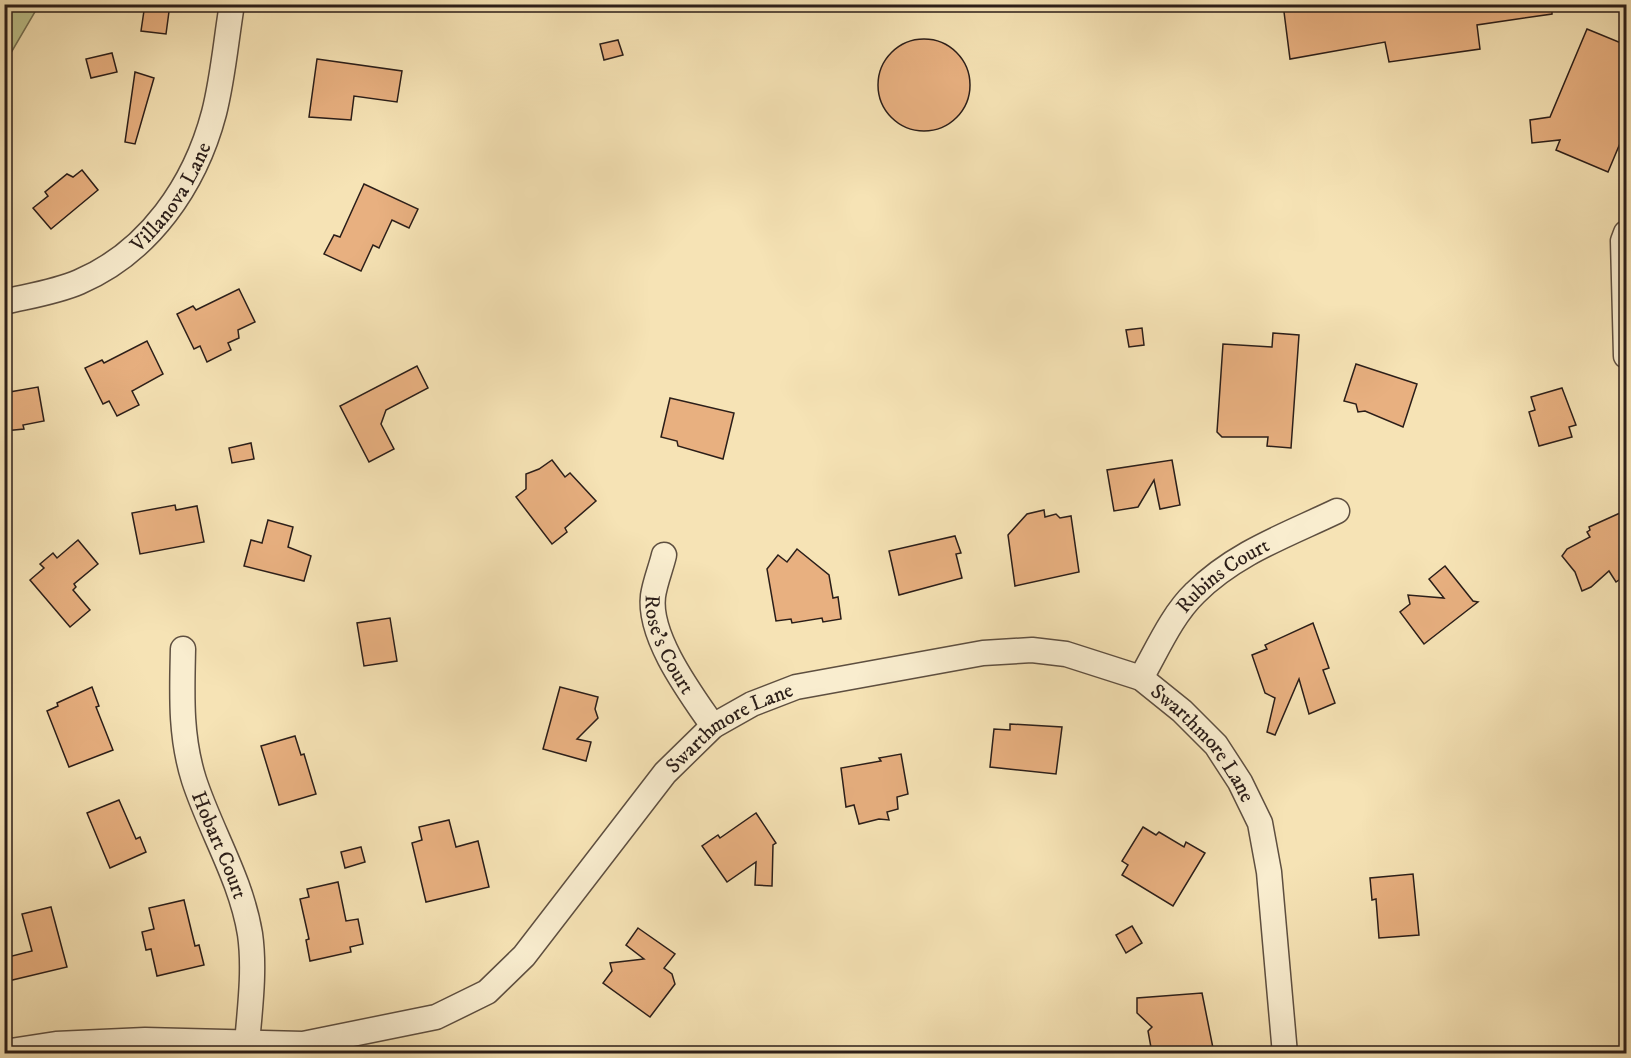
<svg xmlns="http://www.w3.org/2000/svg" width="1631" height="1058" font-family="'IM FELL DW Pica',serif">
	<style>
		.green { fill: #bdc38d; stroke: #747053; stroke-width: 1.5 }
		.building { fill: #e8b080; stroke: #2b1e19; stroke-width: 1.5 }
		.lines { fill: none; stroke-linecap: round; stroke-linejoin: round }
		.minor-casing { stroke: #5e4f40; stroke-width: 27 }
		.minor { stroke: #f9edcf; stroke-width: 24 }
		.labels { text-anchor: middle; stroke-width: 4.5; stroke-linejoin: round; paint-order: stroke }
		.street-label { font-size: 21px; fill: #2b1e19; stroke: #f9edcf }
	</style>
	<rect width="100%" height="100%" fill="#f6e3b5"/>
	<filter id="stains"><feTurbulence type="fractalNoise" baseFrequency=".00333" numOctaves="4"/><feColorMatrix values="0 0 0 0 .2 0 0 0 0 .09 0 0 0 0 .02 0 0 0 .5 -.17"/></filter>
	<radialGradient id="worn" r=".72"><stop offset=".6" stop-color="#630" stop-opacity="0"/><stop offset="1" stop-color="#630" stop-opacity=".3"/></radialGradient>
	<path class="green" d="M 5,4 L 39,5 L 5,63 L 4,5 Z"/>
	<g class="building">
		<path d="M 145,4 L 170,4 L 166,34 L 141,31 Z"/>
		<path d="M 1283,4 L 1552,4 L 1552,14 L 1477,25 L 1480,49 L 1389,62 L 1385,42 L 1290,59 Z"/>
		<path d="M 1587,29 L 1626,45 L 1626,129 L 1608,172 L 1556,150 L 1560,140 L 1532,143 L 1530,120 L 1550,117 Z"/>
		<circle cx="924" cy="85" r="46"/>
		<path d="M 618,40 L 623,55 L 604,60 L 600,44 Z"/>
		<path d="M 112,53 L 117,72 L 91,78 L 86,59 Z"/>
		<path d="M 317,59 L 402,71 L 397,102 L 354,96 L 351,120 L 309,117 Z"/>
		<path d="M 135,72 L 154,78 L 135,144 L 125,142 Z"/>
		<path d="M 82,170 L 98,190 L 51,229 L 33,208 L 48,196 L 45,192 L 67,174 L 73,177 Z"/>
		<path d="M 364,184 L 418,209 L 409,228 L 392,220 L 379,248 L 373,245 L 361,271 L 324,254 L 334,235 L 340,237 Z"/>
		<path d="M 239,289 L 255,322 L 238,330 L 239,338 L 228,343 L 231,350 L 207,362 L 200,346 L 194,349 L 177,314 L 193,306 L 196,310 Z"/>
		<path d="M 1142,328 L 1144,345 L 1129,347 L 1126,330 Z"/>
		<path d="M 1273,333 L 1299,335 L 1291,448 L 1267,446 L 1268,437 L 1222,437 L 1217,432 L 1223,344 L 1272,347 Z"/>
		<path d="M 147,341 L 163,374 L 132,391 L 139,405 L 117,416 L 109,401 L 103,404 L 85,368 L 102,360 L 104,363 Z"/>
		<path d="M 1356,364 L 1417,384 L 1403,427 L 1365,411 L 1358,412 L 1356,404 L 1344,401 Z"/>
		<path d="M 417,366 L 428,388 L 386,410 L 381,424 L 394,449 L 369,462 L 340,406 Z"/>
		<path d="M 38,387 L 44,421 L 23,425 L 24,429 L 4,431 L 4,393 Z"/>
		<path d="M 1562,388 L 1576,425 L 1569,427 L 1572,437 L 1539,446 L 1529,412 L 1535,410 L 1531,397 Z"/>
		<path d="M 670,398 L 734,413 L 723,459 L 678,446 L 677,441 L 661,437 Z"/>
		<path d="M 251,443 L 254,459 L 232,463 L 229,448 Z"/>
		<path d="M 552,460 L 565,477 L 570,473 L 596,501 L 565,528 L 567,532 L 552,544 L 516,497 L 526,489 L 526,474 L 539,469 Z"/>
		<path d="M 1172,460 L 1180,505 L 1160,509 L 1154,480 L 1138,507 L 1114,511 L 1107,470 Z"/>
		<path d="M 175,505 L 176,510 L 197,506 L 204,542 L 140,554 L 132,513 Z"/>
		<path d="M 1044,510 L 1045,517 L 1056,514 L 1060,518 L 1071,516 L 1079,572 L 1015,586 L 1008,535 L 1027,514 Z"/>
		<path d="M 1620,513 L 1626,522 L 1626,575 L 1616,582 L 1609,571 L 1591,587 L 1582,591 L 1575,572 L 1562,556 L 1567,549 L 1590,537 L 1587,532 L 1590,530 L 1589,527 Z"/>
		<path d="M 268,520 L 293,527 L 288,547 L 311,556 L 304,581 L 244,566 L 251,540 L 262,543 Z"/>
		<path d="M 955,536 L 961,553 L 956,554 L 962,578 L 899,595 L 889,551 Z"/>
		<path d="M 78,540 L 98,564 L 74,584 L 76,587 L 73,590 L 90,610 L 70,627 L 30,580 L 44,568 L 40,564 L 53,553 L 57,558 Z"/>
		<path d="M 797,549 L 829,575 L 833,598 L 838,597 L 841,619 L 823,622 L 822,618 L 792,623 L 791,619 L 776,621 L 767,569 L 778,555 L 787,562 Z"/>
		<path d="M 1445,566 L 1473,601 L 1478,602 L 1424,644 L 1400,612 L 1410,604 L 1408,595 L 1444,598 L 1429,579 Z"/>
		<path d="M 390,618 L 397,661 L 364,666 L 357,623 Z"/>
		<path d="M 1313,623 L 1329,668 L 1323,670 L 1335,703 L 1309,714 L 1299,679 L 1275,735 L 1267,732 L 1275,698 L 1265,693 L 1252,655 L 1267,649 L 1265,645 Z"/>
		<path d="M 92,687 L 99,706 L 96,707 L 113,750 L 69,767 L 47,711 L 58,706 L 57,703 Z"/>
		<path d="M 560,687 L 598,697 L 595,709 L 598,718 L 577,739 L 591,742 L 586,761 L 543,749 Z"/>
		<path d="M 1010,724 L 1062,727 L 1056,774 L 990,767 L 994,729 L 1010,730 Z"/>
		<path d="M 295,736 L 301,755 L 304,754 L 316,794 L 279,805 L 261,746 Z"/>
		<path d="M 901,754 L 908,794 L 897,797 L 898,809 L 887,812 L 889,820 L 879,819 L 859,824 L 854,805 L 846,807 L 841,768 L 881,761 L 879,758 Z"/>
		<path d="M 119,800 L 136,839 L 140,837 L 146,852 L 110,868 L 87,813 Z"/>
		<path d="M 756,813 L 776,843 L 773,845 L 772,886 L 755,885 L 756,862 L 727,882 L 702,846 L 718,835 L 720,838 Z"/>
		<path d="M 449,820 L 456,847 L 478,841 L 489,887 L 426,902 L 412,843 L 422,840 L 419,827 Z"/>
		<path d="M 1143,827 L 1156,835 L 1159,832 L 1184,847 L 1186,842 L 1205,853 L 1173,906 L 1122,875 L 1128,865 L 1122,861 Z"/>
		<path d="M 361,847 L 365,862 L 345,868 L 341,852 Z"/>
		<path d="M 1413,874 L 1419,935 L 1379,938 L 1376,899 L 1372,900 L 1370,878 Z"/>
		<path d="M 338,882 L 346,921 L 358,919 L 363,944 L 350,947 L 351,952 L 310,961 L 306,940 L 309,939 L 300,899 L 309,897 L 307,889 Z"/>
		<path d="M 184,900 L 195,946 L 199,945 L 204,965 L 157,976 L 151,949 L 146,950 L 142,932 L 154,929 L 149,908 Z"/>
		<path d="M 51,907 L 67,967 L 4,982 L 4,958 L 32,951 L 22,914 Z"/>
		<path d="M 1132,926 L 1142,943 L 1126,953 L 1116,935 Z"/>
		<path d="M 638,928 L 675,954 L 664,968 L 672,974 L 675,984 L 650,1017 L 603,983 L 612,971 L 610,963 L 644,959 L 626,945 Z"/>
		<path d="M 1202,993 L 1214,1053 L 1152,1053 L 1148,1031 L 1152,1027 L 1137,1013 L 1137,998 Z"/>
	</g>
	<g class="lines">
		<g class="minor-casing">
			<g id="minor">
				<path d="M 1626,233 L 1623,241 L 1626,356"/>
				<path id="s1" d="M 4,302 C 29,296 56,292 79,282 C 149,252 195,185 214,113 C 223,78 226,40 232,4"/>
				<path id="s2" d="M 664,555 C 661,568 655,582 653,596 C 648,637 691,694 713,726"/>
				<path id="s3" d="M 183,649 C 182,694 180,736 194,780 C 211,832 241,879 250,934 C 255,969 250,1008 247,1043"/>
				<path id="s4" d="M 1141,678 C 1157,650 1172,615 1195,593 C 1235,553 1287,535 1337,511"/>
				<path id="s5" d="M 4,1052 L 56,1044 L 145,1040 L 303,1044 L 436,1017 L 487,992 L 524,956 L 665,773 L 713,726 L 752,704 L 796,687 L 983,653 L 1032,650 L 1066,654 L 1141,678 L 1182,711 L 1216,745 L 1240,782 L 1260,823 L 1269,872 L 1285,1054"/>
			</g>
		</g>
		<use href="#minor" class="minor"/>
	</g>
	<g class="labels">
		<g class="street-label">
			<text dy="7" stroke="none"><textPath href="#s1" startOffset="206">Villanova Lane</textPath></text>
			<text dy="7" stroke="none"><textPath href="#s4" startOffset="134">Rubins Court</textPath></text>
			<text dy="7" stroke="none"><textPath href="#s2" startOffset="94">Rose's Court</textPath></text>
			<text dy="7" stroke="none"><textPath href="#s5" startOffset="855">Swarthmore Lane</textPath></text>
			<text dy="7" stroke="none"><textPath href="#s5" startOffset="1377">Swarthmore Lane</textPath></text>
			<text dy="7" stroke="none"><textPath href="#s3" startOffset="202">Hobart Court</textPath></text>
		</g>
	</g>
	<rect width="1631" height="1058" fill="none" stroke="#f6e3b5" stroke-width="24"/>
	<rect x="6" y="6" width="1619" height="1046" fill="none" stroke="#2b1e19" stroke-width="3"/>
	<rect x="12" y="12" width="1607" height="1034" fill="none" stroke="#2b1e19" stroke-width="1.5"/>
	<rect width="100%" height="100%" filter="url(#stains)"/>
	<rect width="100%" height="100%" fill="url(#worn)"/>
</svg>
